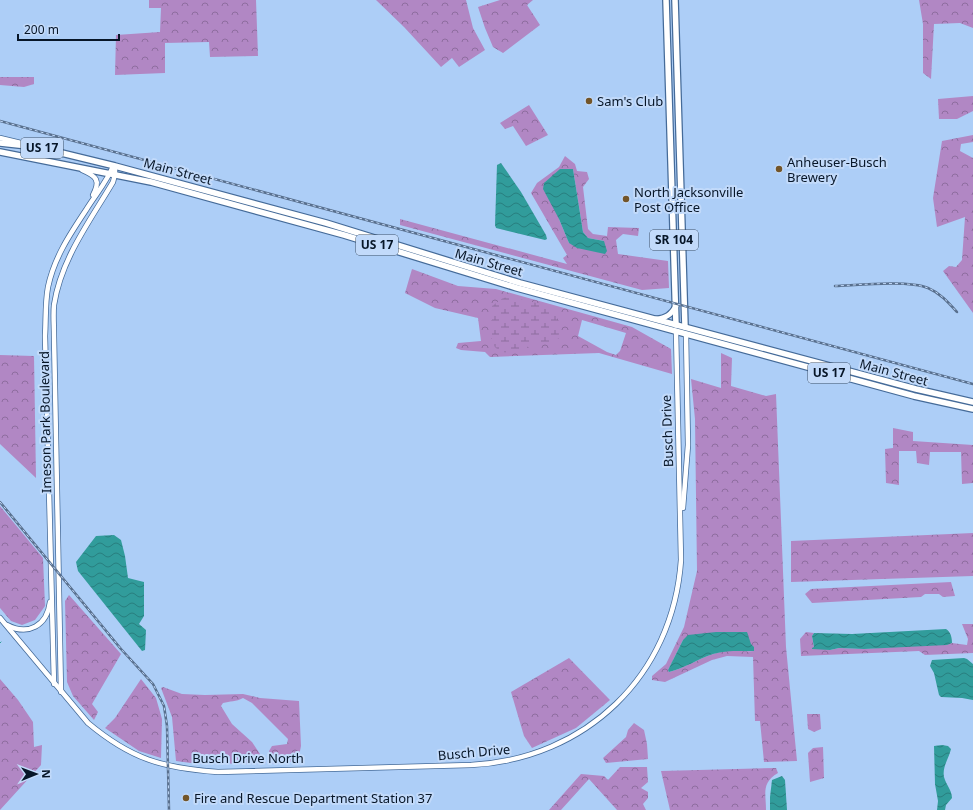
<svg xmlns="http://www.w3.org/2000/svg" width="973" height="810" font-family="'Noto Sans',sans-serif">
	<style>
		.forest { fill: url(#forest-crowns); fill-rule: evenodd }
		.wetland { fill: url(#wetland-marsh) }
		.water { fill: url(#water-waves) }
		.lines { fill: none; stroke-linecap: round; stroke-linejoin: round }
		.stream { stroke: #319c9b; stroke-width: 1 }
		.tertiary-casing { stroke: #456b99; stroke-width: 6 }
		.secondary-casing { stroke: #456b99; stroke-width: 7 }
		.primary-casing { stroke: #456b99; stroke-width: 8 }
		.tertiary { stroke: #fff; stroke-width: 4.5 }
		.secondary { stroke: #fff; stroke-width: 5 }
		.primary { stroke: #fff; stroke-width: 5.5 }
		.rail-casing { stroke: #586f8d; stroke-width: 2.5 }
		.rail { stroke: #c2dafa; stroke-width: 1; stroke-dasharray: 3; stroke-linecap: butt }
		.poi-dot { fill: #735529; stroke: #c2dafa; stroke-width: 1.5 }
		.labels { text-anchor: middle; stroke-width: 4; stroke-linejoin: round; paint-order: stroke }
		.shield { fill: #c2dafa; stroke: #3f5167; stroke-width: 1 }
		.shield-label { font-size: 12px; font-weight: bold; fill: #071628 }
		.poi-label { font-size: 13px; fill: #071628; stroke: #c2dafa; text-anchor: start }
		.street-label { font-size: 13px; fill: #071628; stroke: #c2dafa }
	</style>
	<defs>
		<pattern id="forest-crowns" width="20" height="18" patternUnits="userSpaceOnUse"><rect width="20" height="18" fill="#b187c4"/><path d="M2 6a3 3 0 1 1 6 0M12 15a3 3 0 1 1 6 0" fill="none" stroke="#8e6d9f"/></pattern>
		<pattern id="wetland-marsh" width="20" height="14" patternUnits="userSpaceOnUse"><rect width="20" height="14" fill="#b187c4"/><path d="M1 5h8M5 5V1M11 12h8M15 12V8" fill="none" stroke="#8e6d9f"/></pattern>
		<pattern id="water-waves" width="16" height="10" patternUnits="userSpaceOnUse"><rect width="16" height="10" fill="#319c9b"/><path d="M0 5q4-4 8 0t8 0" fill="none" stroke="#287e7e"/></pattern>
	</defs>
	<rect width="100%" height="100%" fill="#adcef7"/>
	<g class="forest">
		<path d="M 149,0 L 256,0 L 258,56 L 210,57 L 209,42 L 165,43 L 165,73 L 115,75 L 116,35 L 160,32 L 161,8 L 149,8 Z"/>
		<path d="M 376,0 L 466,0 L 473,28 L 485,50 L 459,67 L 452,58 L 441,67 L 404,27 Z"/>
		<path d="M 500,0 L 533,0 L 527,5 L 540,25 L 503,53 L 493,47 L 485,28 L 478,7 Z"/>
		<path d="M 919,0 L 973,0 L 973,28 L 960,23 L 934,24 L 931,79 L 923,73 L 923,24 Z"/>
		<path d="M 0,77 L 34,77 L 34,84 L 24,87 L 0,85 Z"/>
		<path d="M 973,96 L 973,111 L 957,119 L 939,119 L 938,99 Z"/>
		<path d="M 529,105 L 548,135 L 526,146 L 513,126 L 505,129 L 500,123 Z"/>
		<path d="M 973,135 L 973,142 L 961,144 L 960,151 L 973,158 L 973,313 L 943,271 L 949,266 L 956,267 L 962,260 L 965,217 L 937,227 L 933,198 L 942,141 Z"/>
		<path d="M 565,156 L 575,164 L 577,171 L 587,172 L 589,179 L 583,187 L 588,229 L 593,234 L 607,236 L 608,227 L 639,228 L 638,236 L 623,234 L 616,240 L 618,254 L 668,261 L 669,288 L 642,290 L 400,225 L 400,219 L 567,264 L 563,258 L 567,255 L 531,193 L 537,183 L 559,167 ZM 560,169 L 573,169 L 583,232 L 588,238 L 604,241 L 569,243 L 559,219 Z"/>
		<path d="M 412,269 L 458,286 L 496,289 L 632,327 L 671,349 L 672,374 L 599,353 L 490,357 L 485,352 L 461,350 L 456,348 L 458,343 L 481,341 L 478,318 L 435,308 L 405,293 ZM 582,320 L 626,333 L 620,351 L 616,355 L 607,352 L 578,336 Z"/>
		<path d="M 721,353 L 732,358 L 731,386 L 766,396 L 776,394 L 786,647 L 797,761 L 764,762 L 760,721 L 755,721 L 753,657 L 727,656 L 712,660 L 665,682 L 652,680 L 652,676 L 666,664 L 684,627 L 697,571 L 695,419 L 691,379 L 721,388 ZM 683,640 L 754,651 C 740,652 726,649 713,654 C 698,659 685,668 669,672 L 668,670 Z"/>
		<path d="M 0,355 L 34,356 L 36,478 L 0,444 Z"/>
		<path d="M 893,428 L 913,432 L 913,441 L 973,445 L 973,483 L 962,484 L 961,452 L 930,452 L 929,465 L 917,463 L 916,451 L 899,451 L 899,485 L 886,483 L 885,449 L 893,448 Z"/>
		<path d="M 0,506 L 43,558 L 45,606 L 35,620 L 22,625 L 11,621 L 0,608 Z"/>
		<path d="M 973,533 L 973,576 L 791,582 L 791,541 Z"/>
		<path d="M 951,582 L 955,596 L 943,597 L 939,594 L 925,594 L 921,597 L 812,603 L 805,594 L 811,589 Z"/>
		<path d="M 69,595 L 121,654 L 92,704 L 98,712 L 94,720 L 73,696 L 67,682 L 65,601 Z"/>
		<path d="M 962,624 L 973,624 L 973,653 L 925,655 L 919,651 L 801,656 L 800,639 L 806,632 L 814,633 L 812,636 L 814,647 L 830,650 L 839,648 L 864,649 L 952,643 L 967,645 L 968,639 Z"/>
		<path d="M 569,658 L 610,700 L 576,728 L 532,748 L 524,736 L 511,692 Z"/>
		<path d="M 0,679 L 18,700 L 33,722 L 34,747 L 42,745 L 41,765 L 0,810 Z"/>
		<path d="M 141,679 L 156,698 L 162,719 L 161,758 L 139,751 L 105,728 L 115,718 Z"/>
		<path d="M 163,687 L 182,694 L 205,695 L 243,694 L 260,698 L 299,701 L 301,746 L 298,761 L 273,764 L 269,751 L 272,746 L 287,744 L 288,739 L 252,703 L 243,698 C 236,702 230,701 223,703 L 221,706 L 232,724 L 252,742 L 266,763 L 198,764 L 176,761 L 172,717 L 161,688 Z"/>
		<path d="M 807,714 L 820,714 L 821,729 L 814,732 L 808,729 Z"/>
		<path d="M 634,723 L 644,730 L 647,744 L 648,759 L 606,763 L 603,758 L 626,737 L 628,730 Z"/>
		<path d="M 823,747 L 824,778 L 810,782 L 808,753 L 813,748 Z"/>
		<path d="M 620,767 L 647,767 L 648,782 L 641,788 L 648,792 L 648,798 L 643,804 L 646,810 L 617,810 L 589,779 L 561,810 L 549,810 L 581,774 L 604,776 L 608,780 Z"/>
		<path d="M 776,768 L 778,773 C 761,783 766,793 766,810 L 670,810 L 661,771 Z"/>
	</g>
	<path class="wetland" d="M 510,297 L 541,304 L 556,310 L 559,334 L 557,342 L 536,343 L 514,353 L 500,352 L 492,344 L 492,306 L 503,298 Z"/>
	<g class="water">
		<path d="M 501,163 L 521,192 L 546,235 L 547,239 L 545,240 L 496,228 L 495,225 L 497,165 Z"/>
		<path d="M 560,169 L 573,169 L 583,232 L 588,238 L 604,241 L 607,251 L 605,254 L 577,248 L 569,243 L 559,219 L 543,189 L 544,183 Z"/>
		<path d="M 114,535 L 121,540 L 125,556 L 128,578 L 144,582 L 144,616 L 139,624 L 146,630 L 145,650 L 142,651 L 78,571 L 76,562 L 96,536 Z"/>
		<path d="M 946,629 C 951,632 952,638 952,643 L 947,645 L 864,649 L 839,648 L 830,650 L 812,649 L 812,648 L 814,647 L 812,636 L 814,633 L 852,634 Z"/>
		<path d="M 716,632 L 747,632 L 751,644 L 754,647 L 754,651 C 740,651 726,650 713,654 C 698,659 685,668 669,672 L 668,670 L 683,640 L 688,635 Z"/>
		<path d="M 964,658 L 967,659 L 973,664 L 973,700 L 962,698 L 941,697 L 939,695 L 934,673 L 930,666 L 932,660 Z"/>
		<path d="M 942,745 L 948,746 L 951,749 C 949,758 942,767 944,777 C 946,785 952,790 952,798 L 946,805 L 945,810 L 937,810 L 938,801 L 935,784 L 934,746 Z"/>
		<path d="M 782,776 L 785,780 L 787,810 L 770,810 L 770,797 L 772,780 Z"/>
	</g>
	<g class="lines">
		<path class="stream" d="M 0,643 L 1,642"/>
		<g class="tertiary-casing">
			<g id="tertiary">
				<path d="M 0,138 L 25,144"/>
				<path d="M 82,170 C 96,176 101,180 93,195"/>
				<path d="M 683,508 L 688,445 L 686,334"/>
				<path d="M 0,618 L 88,723 C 131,759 162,768 218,772 L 471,765 C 586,759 673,676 681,560 L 676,331"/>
				<path d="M 7,625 C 28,636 47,626 50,602"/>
				<path d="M 54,684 L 45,336 C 46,320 45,303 48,287 C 54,258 70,234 86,210 C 95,195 107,182 113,166"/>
				<path d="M 61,692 L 54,336 C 54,325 53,315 54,305 C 61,259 90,221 113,182 L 115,174 L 115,166"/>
			</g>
		</g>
		<g class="secondary-casing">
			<path id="secondary" d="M 656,319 C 666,318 671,315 676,306"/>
		</g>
		<g class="primary-casing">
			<g id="primary">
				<path d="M 666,0 L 676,325"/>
				<path d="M 675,0 L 685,327"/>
				<path d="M 0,143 L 37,147 L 115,166 L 326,223 L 520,283 L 916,389 L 973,402"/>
				<path d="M 0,152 L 151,182 L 344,235 L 517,288 L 914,396 L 973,409"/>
			</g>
		</g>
		<use href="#tertiary" class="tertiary"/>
		<use href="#secondary" class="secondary"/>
		<use href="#primary" class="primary"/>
		<g class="rail-casing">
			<g id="rail">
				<path d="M 0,121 L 973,384"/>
				<path d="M 835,286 C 859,285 908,280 928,288 C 940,293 948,302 957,312"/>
				<path d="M 0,502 L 121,649 L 153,684 L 164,706 L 167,726 L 169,810"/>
			</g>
		</g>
		<use href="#rail" class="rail"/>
	</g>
	<g class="poi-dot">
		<circle cx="589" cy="101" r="4"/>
		<circle cx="779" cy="169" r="4"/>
		<circle cx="626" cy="199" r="4"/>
		<circle cx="186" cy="798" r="4"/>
	</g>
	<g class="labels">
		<g class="shield">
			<rect x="21" y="138" width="42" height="20" rx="3"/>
			<rect x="650" y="230" width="48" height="20" rx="3"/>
			<rect x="356" y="235" width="42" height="20" rx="3"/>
			<rect x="808" y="363" width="42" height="20" rx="3"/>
		</g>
		<g class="shield-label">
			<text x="42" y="152">US 17</text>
			<text x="674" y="244">SR 104</text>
			<text x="377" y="249">US 17</text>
			<text x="829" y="377">US 17</text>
		</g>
		<g class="poi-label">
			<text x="597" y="106">Sam's Club</text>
			<text x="787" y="167">Anheuser-Busch<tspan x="787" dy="15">Brewery</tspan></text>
			<text x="634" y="197">North Jacksonville<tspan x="634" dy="15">Post Office</tspan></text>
			<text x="194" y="803">Fire and Rescue Department Station 37</text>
		</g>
		<g class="street-label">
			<text transform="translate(178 171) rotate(15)" y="5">Main Street</text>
			<text transform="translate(489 262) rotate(16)" y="5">Main Street</text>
			<text transform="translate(894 372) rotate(15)" y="5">Main Street</text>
			<text transform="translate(45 422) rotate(-91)" y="5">Imeson Park Boulevard</text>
			<text transform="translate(667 431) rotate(-92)" y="5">Busch Drive</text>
			<text transform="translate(474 752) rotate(-5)" y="5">Busch Drive</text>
			<text x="248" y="763">Busch Drive North</text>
		</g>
	</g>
	<g transform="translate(36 774) rotate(89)" stroke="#c2dafa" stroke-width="3" paint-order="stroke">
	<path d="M0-3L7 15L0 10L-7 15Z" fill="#071628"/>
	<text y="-6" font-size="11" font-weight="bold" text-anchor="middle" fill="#071628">N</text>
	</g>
	<path d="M18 34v6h101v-6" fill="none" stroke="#071628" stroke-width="2"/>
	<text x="24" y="34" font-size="12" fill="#071628" stroke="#c2dafa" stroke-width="3" paint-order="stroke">200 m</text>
</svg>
